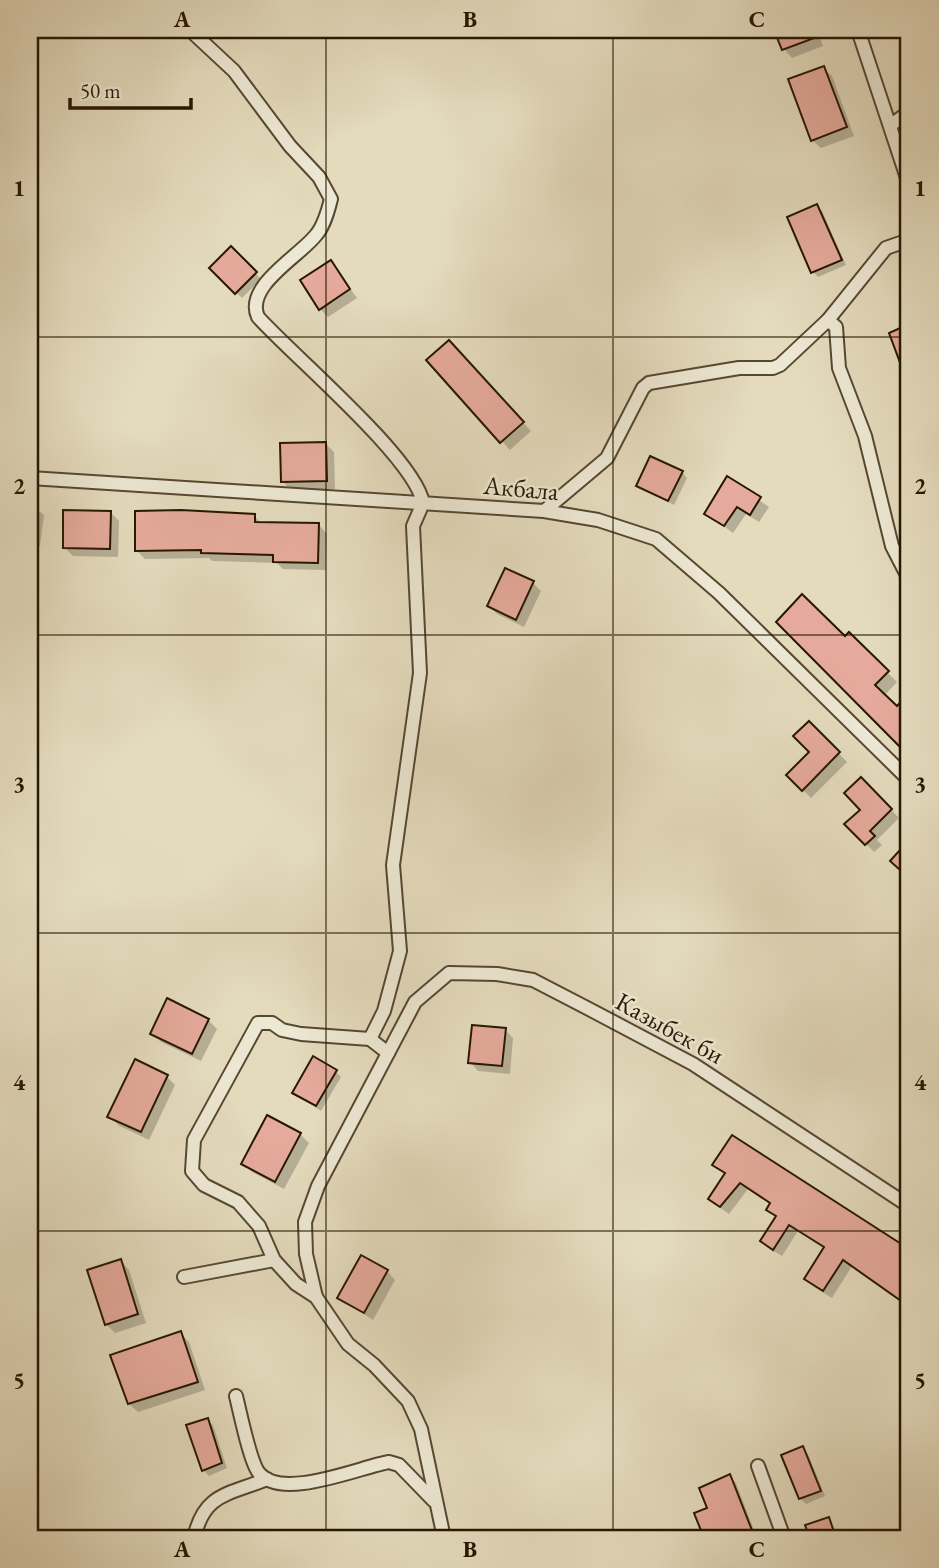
<svg xmlns="http://www.w3.org/2000/svg" width="939" height="1568" font-family="'EB Garamond',serif">
	<style>
		.shadow { fill: #0003 }
		.building { fill: #e5aa9b; stroke: #271702; stroke-width: 2 }
		.lines { fill: none; stroke-linecap: round; stroke-linejoin: round }
		.street-casing { stroke: #564831; stroke-width: 16 }
		.street { stroke: #ede8d4; stroke-width: 12 }
		.grid { fill: none; stroke: #271702; stroke-width: 2; stroke-opacity: 0.55 }
		.labels { text-anchor: middle; stroke-width: 5; stroke-linejoin: round; paint-order: stroke }
		.street-label { font-size: 26px; fill: #271702; stroke: #ede8d4 }
		.neatline { fill: none; stroke: #271702; stroke-width: 2.5 }
		.grid-label { font-size: 23px; text-anchor: middle; font-weight: bold; fill: #271702 }
	</style>
	<rect width="100%" height="100%" fill="#e4dbbd"/>
	<filter id="stains"><feTurbulence type="fractalNoise" baseFrequency=".00286" numOctaves="4"/><feColorMatrix values="0 0 0 0 .2 0 0 0 0 .09 0 0 0 0 .02 0 0 0 .5 -.17"/></filter>
	<radialGradient id="worn" r=".72"><stop offset=".6" stop-color="#630" stop-opacity="0"/><stop offset="1" stop-color="#630" stop-opacity=".3"/></radialGradient>
	<g class="shadow">
		<path d="M 776,30 L 817,30 L 823,46 L 792,58 L 784,49 Z"/>
		<path d="M 823,68 L 832,76 L 854,136 L 821,148 L 812,140 Z"/>
		<path d="M 817,206 L 822,211 L 846,265 L 818,277 L 813,272 Z"/>
		<path d="M 231,249 L 261,279 L 242,298 L 212,268 Z"/>
		<path d="M 331,262 L 357,298 L 328,317 L 320,309 Z"/>
		<path d="M 457,351 L 531,431 L 510,450 L 429,361 Z"/>
		<path d="M 326,444 L 334,452 L 335,489 L 291,490 L 282,481 Z"/>
		<path d="M 682,472 L 687,478 L 674,505 L 638,485 Z"/>
		<path d="M 728,478 L 769,507 L 759,522 L 746,514 L 733,533 L 706,513 Z"/>
		<path d="M 30,508 L 38,510 L 44,515 L 40,546 L 30,544 Z"/>
		<path d="M 111,513 L 119,521 L 118,557 L 73,556 L 64,547 Z"/>
		<path d="M 254,516 L 262,524 L 319,525 L 327,534 L 326,570 L 283,569 L 277,563 L 212,561 L 209,558 L 145,559 L 137,551 Z"/>
		<path d="M 533,583 L 541,591 L 524,627 L 497,614 L 489,606 Z"/>
		<path d="M 778,622 L 845,638 L 849,635 L 897,682 L 884,696 L 897,709 L 906,700 L 909,703 L 909,753 Z"/>
		<path d="M 809,723 L 847,762 L 811,798 L 788,775 L 811,752 Z"/>
		<path d="M 861,779 L 899,818 L 877,840 L 882,845 L 874,852 L 847,824 L 862,810 Z"/>
		<path d="M 208,1020 L 217,1029 L 201,1061 L 161,1042 L 152,1033 Z"/>
		<path d="M 505,1030 L 513,1038 L 510,1074 L 478,1071 L 470,1062 Z"/>
		<path d="M 335,1071 L 341,1077 L 321,1111 L 294,1093 Z"/>
		<path d="M 167,1077 L 175,1085 L 149,1140 L 118,1125 L 110,1116 Z"/>
		<path d="M 300,1134 L 309,1143 L 284,1189 L 252,1172 L 243,1164 Z"/>
		<path d="M 733,1137 L 909,1252 L 909,1307 L 852,1266 L 832,1298 L 814,1287 L 806,1279 L 825,1249 L 798,1231 L 782,1256 L 770,1249 L 762,1241 L 777,1218 L 768,1210 L 772,1205 L 748,1189 L 729,1214 L 718,1206 L 711,1198 L 727,1175 L 715,1164 Z"/>
		<path d="M 121,1261 L 129,1270 L 146,1323 L 115,1333 L 106,1324 Z"/>
		<path d="M 387,1271 L 395,1280 L 373,1320 L 340,1298 Z"/>
		<path d="M 180,1333 L 189,1342 L 205,1390 L 138,1412 L 129,1404 Z"/>
		<path d="M 207,1420 L 213,1425 L 227,1468 L 209,1476 L 203,1470 L 188,1426 Z"/>
		<path d="M 803,1448 L 808,1454 L 825,1496 L 806,1504 L 800,1498 Z"/>
		<path d="M 730,1476 L 736,1483 L 757,1538 L 735,1538 L 733,1533 L 721,1538 L 705,1536 L 710,1509 Z"/>
		<path d="M 828,1519 L 839,1538 L 812,1538 L 808,1526 Z"/>
		<path d="M 378,1531 L 386,1538 L 357,1538 Z"/>
	</g>
	<g class="building">
		<path d="M 774,30 L 833,30 L 833,31 L 782,50 Z"/>
		<path d="M 824,66 L 847,127 L 811,141 L 788,79 Z"/>
		<path d="M 817,204 L 842,260 L 811,273 L 787,217 Z"/>
		<path d="M 231,246 L 257,272 L 235,294 L 209,268 Z"/>
		<path d="M 331,260 L 350,289 L 319,310 L 300,280 Z"/>
		<path d="M 909,324 L 909,384 L 908,384 L 889,333 Z"/>
		<path d="M 449,340 L 524,422 L 500,443 L 426,360 Z"/>
		<path d="M 326,442 L 327,481 L 281,482 L 280,443 Z"/>
		<path d="M 650,456 L 683,471 L 668,501 L 636,486 Z"/>
		<path d="M 727,476 L 761,497 L 750,515 L 737,507 L 724,526 L 704,514 Z"/>
		<path d="M 63,510 L 111,511 L 110,549 L 63,548 Z"/>
		<path d="M 181,510 L 255,514 L 255,522 L 319,523 L 318,563 L 273,562 L 273,555 L 201,553 L 201,550 L 135,551 L 135,511 Z"/>
		<path d="M 505,568 L 534,581 L 516,620 L 487,606 Z"/>
		<path d="M 802,594 L 845,636 L 849,632 L 889,671 L 875,685 L 897,706 L 909,693 L 909,756 L 776,622 Z"/>
		<path d="M 809,721 L 840,752 L 802,791 L 786,775 L 809,752 L 793,736 Z"/>
		<path d="M 861,777 L 892,809 L 870,831 L 875,836 L 865,845 L 844,824 L 860,810 L 844,793 Z"/>
		<path d="M 909,840 L 909,878 L 890,861 Z"/>
		<path d="M 167,998 L 209,1019 L 192,1054 L 150,1034 Z"/>
		<path d="M 472,1025 L 506,1028 L 502,1066 L 468,1063 Z"/>
		<path d="M 313,1056 L 337,1070 L 316,1106 L 292,1093 Z"/>
		<path d="M 135,1059 L 168,1075 L 141,1132 L 107,1117 Z"/>
		<path d="M 267,1115 L 301,1133 L 275,1182 L 241,1164 Z"/>
		<path d="M 732,1135 L 909,1249 L 909,1293 L 904,1303 L 843,1260 L 823,1291 L 804,1279 L 824,1247 L 789,1225 L 773,1250 L 760,1241 L 776,1216 L 766,1210 L 770,1203 L 740,1183 L 720,1207 L 708,1199 L 725,1173 L 712,1165 Z"/>
		<path d="M 361,1255 L 388,1270 L 364,1313 L 337,1298 Z"/>
		<path d="M 121,1259 L 138,1314 L 105,1325 L 87,1270 Z"/>
		<path d="M 181,1331 L 198,1382 L 128,1404 L 110,1355 Z"/>
		<path d="M 208,1418 L 222,1463 L 202,1471 L 186,1425 Z"/>
		<path d="M 803,1446 L 821,1491 L 799,1499 L 781,1455 Z"/>
		<path d="M 730,1474 L 755,1538 L 704,1538 L 694,1513 L 707,1508 L 699,1488 Z"/>
		<path d="M 829,1517 L 836,1538 L 810,1538 L 805,1525 Z"/>
	</g>
	<g class="lines">
		<g class="street-casing">
			<g id="street">
				<path d="M 190,30 L 234,71 L 290,146 L 319,177 L 331,199 C 328,211 324,226 316,235 C 300,256 244,286 258,317 C 293,356 415,458 423,503 L 413,526 L 420,673 L 393,865 L 400,951 L 384,1011 L 370,1039"/>
				<path d="M 858,30 L 909,184"/>
				<path d="M 891,125 L 909,112"/>
				<path d="M 828,320 L 836,327 L 839,368 L 865,436 L 892,546 L 909,579"/>
				<path d="M 30,478 L 544,511 L 598,520 L 656,539 L 719,593 L 909,780"/>
				<path d="M 544,511 L 607,458 L 643,388 L 649,383 L 739,368 L 773,368 L 780,365 L 828,320 L 886,248 L 909,240"/>
				<path d="M 388,1053 L 370,1039 L 301,1034 L 282,1030 L 272,1023 L 258,1023 L 194,1140 L 192,1171 L 204,1185 L 238,1202 L 259,1226 L 274,1260 L 296,1284 L 316,1297 L 348,1344 L 374,1365 L 408,1401 L 421,1429 L 444,1538"/>
				<path d="M 184,1277 L 274,1260"/>
				<path d="M 316,1297 L 306,1254 L 305,1222 L 318,1186 L 415,1002 L 449,973 L 497,974 L 533,980 L 589,1009 L 693,1064 L 909,1206"/>
				<path d="M 236,1396 C 240,1412 250,1462 259,1473 C 282,1501 360,1467 389,1462 L 399,1465 L 434,1501"/>
				<path d="M 758,1466 L 784,1538"/>
				<path d="M 194,1538 C 204,1493 228,1495 267,1479"/>
			</g>
		</g>
		<use href="#street" class="street"/>
	</g>
	<path class="grid" d="M 326,30 L 326,1538M 613,30 L 613,1538M 30,337 L 909,337M 30,635 L 909,635M 30,933 L 909,933M 30,1231 L 909,1231"/>
	<g class="labels">
		<g class="street-label">
			<text transform="translate(521 488) rotate(5)" y="9">Акбала</text>
			<text transform="translate(670 1028) rotate(29)" y="9">Казыбек би</text>
		</g>
	</g>
	<rect width="939" height="1568" fill="none" stroke="#e4dbbd" stroke-width="77"/>
	<path d="M70 98v10h121v-10" fill="none" stroke="#271702" stroke-width="3.5"/>
	<text x="80" y="98" font-size="21" fill="#271702" stroke="#ede8d4" stroke-width="5" paint-order="stroke">50 m</text>
	<rect x="38" y="38" width="862" height="1492" class="neatline"/>
	<g class="grid-label">
		<text x="182" y="27">A</text>
		<text x="470" y="27">B</text>
		<text x="757" y="27">C</text>
		<text x="19" y="196">1</text>
		<text x="920" y="196">1</text>
		<text x="19" y="494">2</text>
		<text x="920" y="494">2</text>
		<text x="19" y="792">3</text>
		<text x="920" y="792">3</text>
		<text x="19" y="1090">4</text>
		<text x="920" y="1090">4</text>
		<text x="19" y="1388">5</text>
		<text x="920" y="1388">5</text>
		<text x="182" y="1557">A</text>
		<text x="470" y="1557">B</text>
		<text x="757" y="1557">C</text>
	</g>
	<rect width="100%" height="100%" filter="url(#stains)"/>
	<rect width="100%" height="100%" fill="url(#worn)"/>
</svg>
